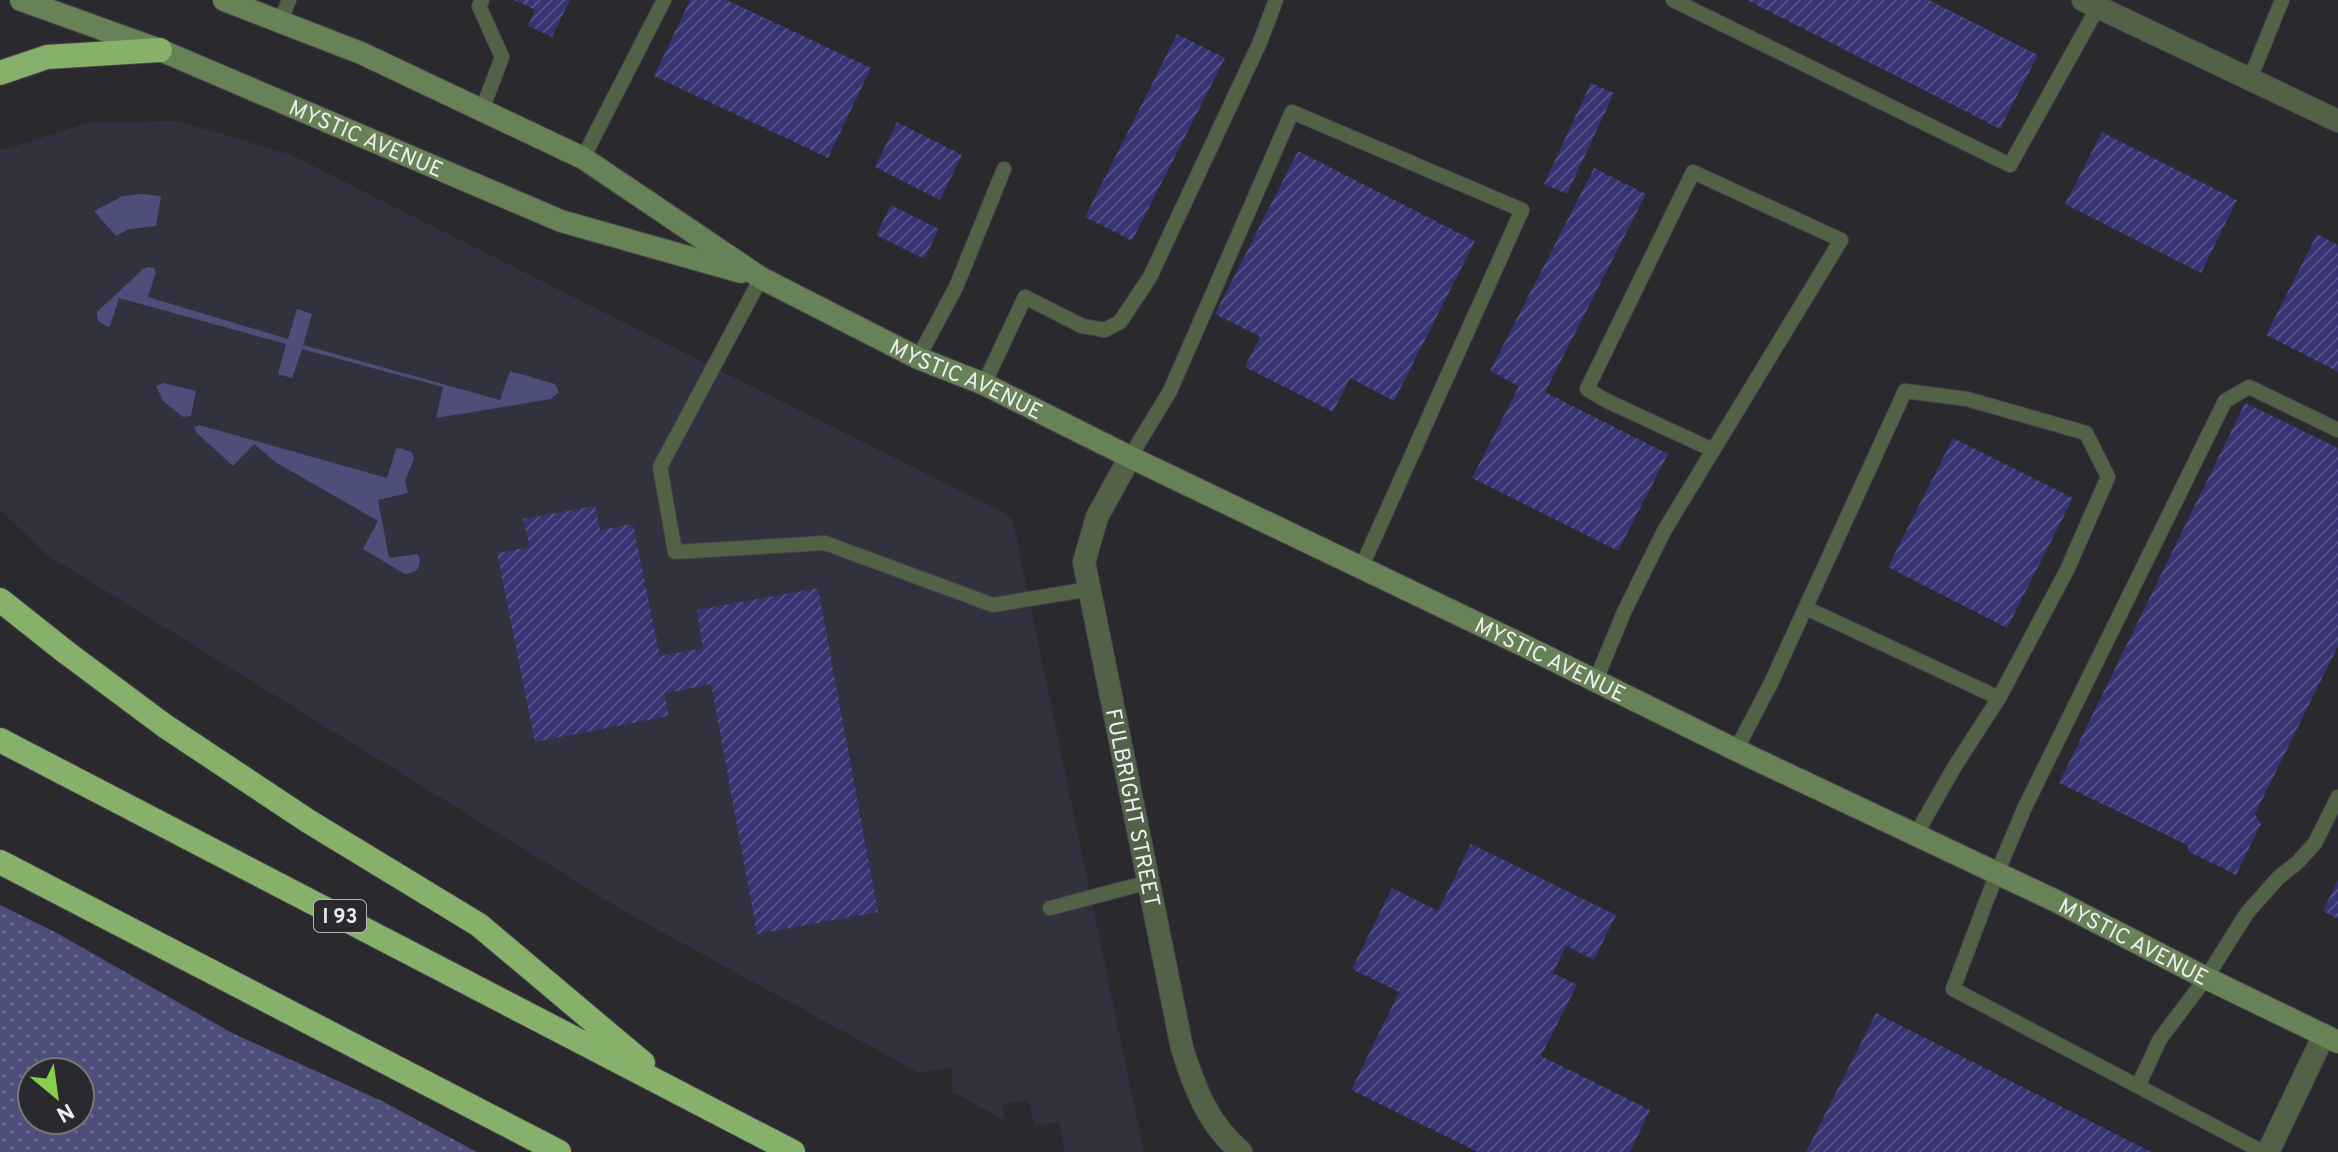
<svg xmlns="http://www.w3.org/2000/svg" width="2338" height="1152" font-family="Overpass,sans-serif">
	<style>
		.built { fill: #31323d }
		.grass { fill: #4d4e7a }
		.park { fill: url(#park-dots); fill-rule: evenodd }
		.building { fill: url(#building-hatch) }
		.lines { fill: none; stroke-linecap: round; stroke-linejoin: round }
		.service-casing { stroke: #444549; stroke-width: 16 }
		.minor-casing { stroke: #444549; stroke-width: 24 }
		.secondary-casing { stroke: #444549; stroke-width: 24 }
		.motorway-casing { stroke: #444549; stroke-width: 26 }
		.service { stroke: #526247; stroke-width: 14 }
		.minor { stroke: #526247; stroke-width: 22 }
		.secondary { stroke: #678256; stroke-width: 22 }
		.motorway { stroke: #87b06b; stroke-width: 24 }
		.labels { text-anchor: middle; stroke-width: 6; stroke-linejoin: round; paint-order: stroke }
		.shield { fill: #29292e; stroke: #b2b3b6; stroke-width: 2 }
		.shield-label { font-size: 20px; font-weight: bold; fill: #edeef1 }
		.street-label { font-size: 22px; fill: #edeef1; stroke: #29292e }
	</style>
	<defs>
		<pattern id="park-dots" width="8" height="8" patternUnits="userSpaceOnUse" patternTransform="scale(2)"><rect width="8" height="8" fill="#4d4e7a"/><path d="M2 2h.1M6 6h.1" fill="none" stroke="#67688d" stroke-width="1.8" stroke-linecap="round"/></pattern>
		<pattern id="building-hatch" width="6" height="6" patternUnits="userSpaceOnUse" patternTransform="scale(2)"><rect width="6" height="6" fill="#363372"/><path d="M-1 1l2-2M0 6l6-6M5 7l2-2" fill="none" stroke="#535187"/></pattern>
	</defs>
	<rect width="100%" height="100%" fill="#29292e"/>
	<path class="built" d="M 177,121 L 289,154 L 1012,517 L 1144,1152 L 1065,1152 L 1059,1122 L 1035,1126 L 1028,1100 L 1002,1104 L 1005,1120 L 953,1092 L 951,1067 L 919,1073 L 624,911 L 46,554 L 0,510 L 0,151 L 86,123 Z"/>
	<g class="grass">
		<path d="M 142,194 L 161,196 L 156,226 L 129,229 L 116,236 L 94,211 L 123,196 Z"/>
		<path d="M 148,267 L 154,268 L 156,272 L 148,297 L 288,339 L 297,309 L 312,314 L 303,345 L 500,400 L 510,371 L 555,384 L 559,392 L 551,399 L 436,418 L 443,387 L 302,349 L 292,378 L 278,374 L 286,344 L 119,298 L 110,326 L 108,327 L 98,321 L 97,312 L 143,269 Z"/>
		<path d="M 164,383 L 196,391 L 191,416 L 183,417 L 163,401 L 156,386 Z"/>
		<path d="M 199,425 L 387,478 L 396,449 L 399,448 L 412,452 L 414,459 L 405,481 L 408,493 L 378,500 L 389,558 L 418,554 C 423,565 417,574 405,574 L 363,549 L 378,521 L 277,463 L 254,444 L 233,466 L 196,432 L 194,427 Z"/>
	</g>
	<path class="park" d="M 0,905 L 55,932 L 232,1033 L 382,1101 L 477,1152 L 0,1152 ZM 32,1072 L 80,1072 L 80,1120 L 32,1120 Z"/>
	<g class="building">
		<path d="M 514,0 L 570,0 L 552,37 L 528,26 L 535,10 Z"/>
		<path d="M 690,0 L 727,0 L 871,68 L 828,158 L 654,76 Z"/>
		<path d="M 1747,0 L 1929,0 L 2038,55 L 2000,129 Z"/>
		<path d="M 1177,34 L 1225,58 L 1132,241 L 1085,217 Z"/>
		<path d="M 1591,83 L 1614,93 L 1567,194 L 1544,184 Z"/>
		<path d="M 897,122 L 962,155 L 940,200 L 875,167 Z"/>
		<path d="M 2102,132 L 2237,200 L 2201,273 L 2065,204 Z"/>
		<path d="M 1298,151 L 1475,241 L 1394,401 L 1350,378 L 1333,412 L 1245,367 L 1260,337 L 1215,314 Z"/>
		<path d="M 1594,168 L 1646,194 L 1545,392 L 1668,454 L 1618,551 L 1472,478 L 1519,386 L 1490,371 Z"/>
		<path d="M 891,205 L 939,229 L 924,259 L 876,235 Z"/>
		<path d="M 2317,234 L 2338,245 L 2338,372 L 2266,335 Z"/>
		<path d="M 2245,403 L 2338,448 L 2338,646 L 2255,814 L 2261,824 L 2236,875 L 2189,852 L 2187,845 L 2059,783 Z"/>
		<path d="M 1953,438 L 2073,498 L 2007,628 L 1888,567 Z"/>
		<path d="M 595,506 L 600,530 L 633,524 L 660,656 L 703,648 L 697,610 L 818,588 L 878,912 L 757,934 L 711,684 L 664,694 L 669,716 L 535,742 L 497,553 L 530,547 L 523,519 Z"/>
		<path d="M 1471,844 L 1616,915 L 1594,960 L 1566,946 L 1553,973 L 1577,985 L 1541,1056 L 1650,1110 L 1630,1152 L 1478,1152 L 1351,1090 L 1399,992 L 1352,969 L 1392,888 L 1438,911 Z"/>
		<path d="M 2338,880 L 2338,919 L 2323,911 Z"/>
		<path d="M 1876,1013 L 2151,1152 L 1806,1152 Z"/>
	</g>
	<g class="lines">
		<g class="service-casing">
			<g id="service">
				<path d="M 482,0 L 479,6 L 502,57 L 482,110"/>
				<path d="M 1673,0 L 2010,165 L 2098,7"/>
				<path d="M 280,22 L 289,0"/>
				<path d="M 2250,79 L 2282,0"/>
				<path d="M 583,158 L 664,0"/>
				<path d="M 761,278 L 660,467 L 675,552 L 825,543 L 993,605 L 1090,589"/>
				<path d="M 918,358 L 956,287 L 1004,169"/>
				<path d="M 984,384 L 1025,297 L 1082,326 L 1105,330 L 1120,322 L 1150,277 L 1260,42 L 1276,0"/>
				<path d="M 1130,457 L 1170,391 L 1292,112 L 1522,210 L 1361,568"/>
				<path d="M 1806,608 L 1999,698"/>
				<path d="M 1596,680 L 1624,612 L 1664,531 L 1841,240 L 1693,172 L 1587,389 L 1605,400 L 1713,450"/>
				<path d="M 1736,750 L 1771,683 L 1905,391 L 1967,399 L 2086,433 L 2108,477 L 2067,570 L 1999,698 L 1955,766 L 1915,836"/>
				<path d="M 1050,908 L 1149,882"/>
				<path d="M 2138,1086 L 2160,1039 L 2206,978 L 2247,913 L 2278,878 L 2298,862 L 2315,843 L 2338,797"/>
				<path d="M 2263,1152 L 1953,989 L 1997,873 L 2025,807 L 2225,401 L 2249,387 L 2338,430"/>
			</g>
		</g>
		<g class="minor-casing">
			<g id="minor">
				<path d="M 2083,0 L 2338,121"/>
				<path id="s1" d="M 1130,457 L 1097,517 L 1084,562 L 1182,1048 C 1195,1089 1208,1124 1241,1152"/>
				<path d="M 2268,1152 L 2324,1035"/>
			</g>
		</g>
		<g class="secondary-casing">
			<g id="secondary">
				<path id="s2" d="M 21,0 L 160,50 L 561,221 L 741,272"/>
				<path id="s3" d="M 224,0 L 361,53 L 583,158 L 761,278 L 918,358 L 984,384 L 1130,457 L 1533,650 L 1736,750 L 2056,901 L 2206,978 L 2338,1042"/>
			</g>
		</g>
		<g class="motorway-casing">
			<g id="motorway">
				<path d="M 0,73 L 47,57 L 160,50"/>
				<path d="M 0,600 L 67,653 L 165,726 L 308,821 L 479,925 L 643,1063"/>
				<path d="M 0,740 L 793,1152"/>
				<path d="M 0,862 L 559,1152"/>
			</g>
		</g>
		<use href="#service" class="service"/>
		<use href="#minor" class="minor"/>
		<use href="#secondary" class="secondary"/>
		<use href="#motorway" class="motorway"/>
	</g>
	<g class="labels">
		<rect class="shield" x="314" y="900" width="52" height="32" rx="6"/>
		<g class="shield-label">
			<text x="340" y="923">I 93</text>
		</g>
		<g class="street-label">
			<text dy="8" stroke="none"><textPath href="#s2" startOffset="372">MYSTIC AVENUE</textPath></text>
			<text dy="8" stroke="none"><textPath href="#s3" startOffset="836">MYSTIC AVENUE</textPath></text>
			<text dy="8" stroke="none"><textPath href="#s3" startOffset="1484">MYSTIC AVENUE</textPath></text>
			<text dy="8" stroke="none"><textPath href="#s1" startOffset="366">FULBRIGHT STREET</textPath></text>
			<text dy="8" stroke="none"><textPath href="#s3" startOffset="2132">MYSTIC AVENUE</textPath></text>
		</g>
	</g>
	<g transform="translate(56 1096) rotate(151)"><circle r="38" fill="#29292e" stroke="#77787c" stroke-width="2"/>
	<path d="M0-6L14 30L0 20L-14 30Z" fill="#87cf4a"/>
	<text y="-12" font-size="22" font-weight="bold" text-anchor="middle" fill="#edeef1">N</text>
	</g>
</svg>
